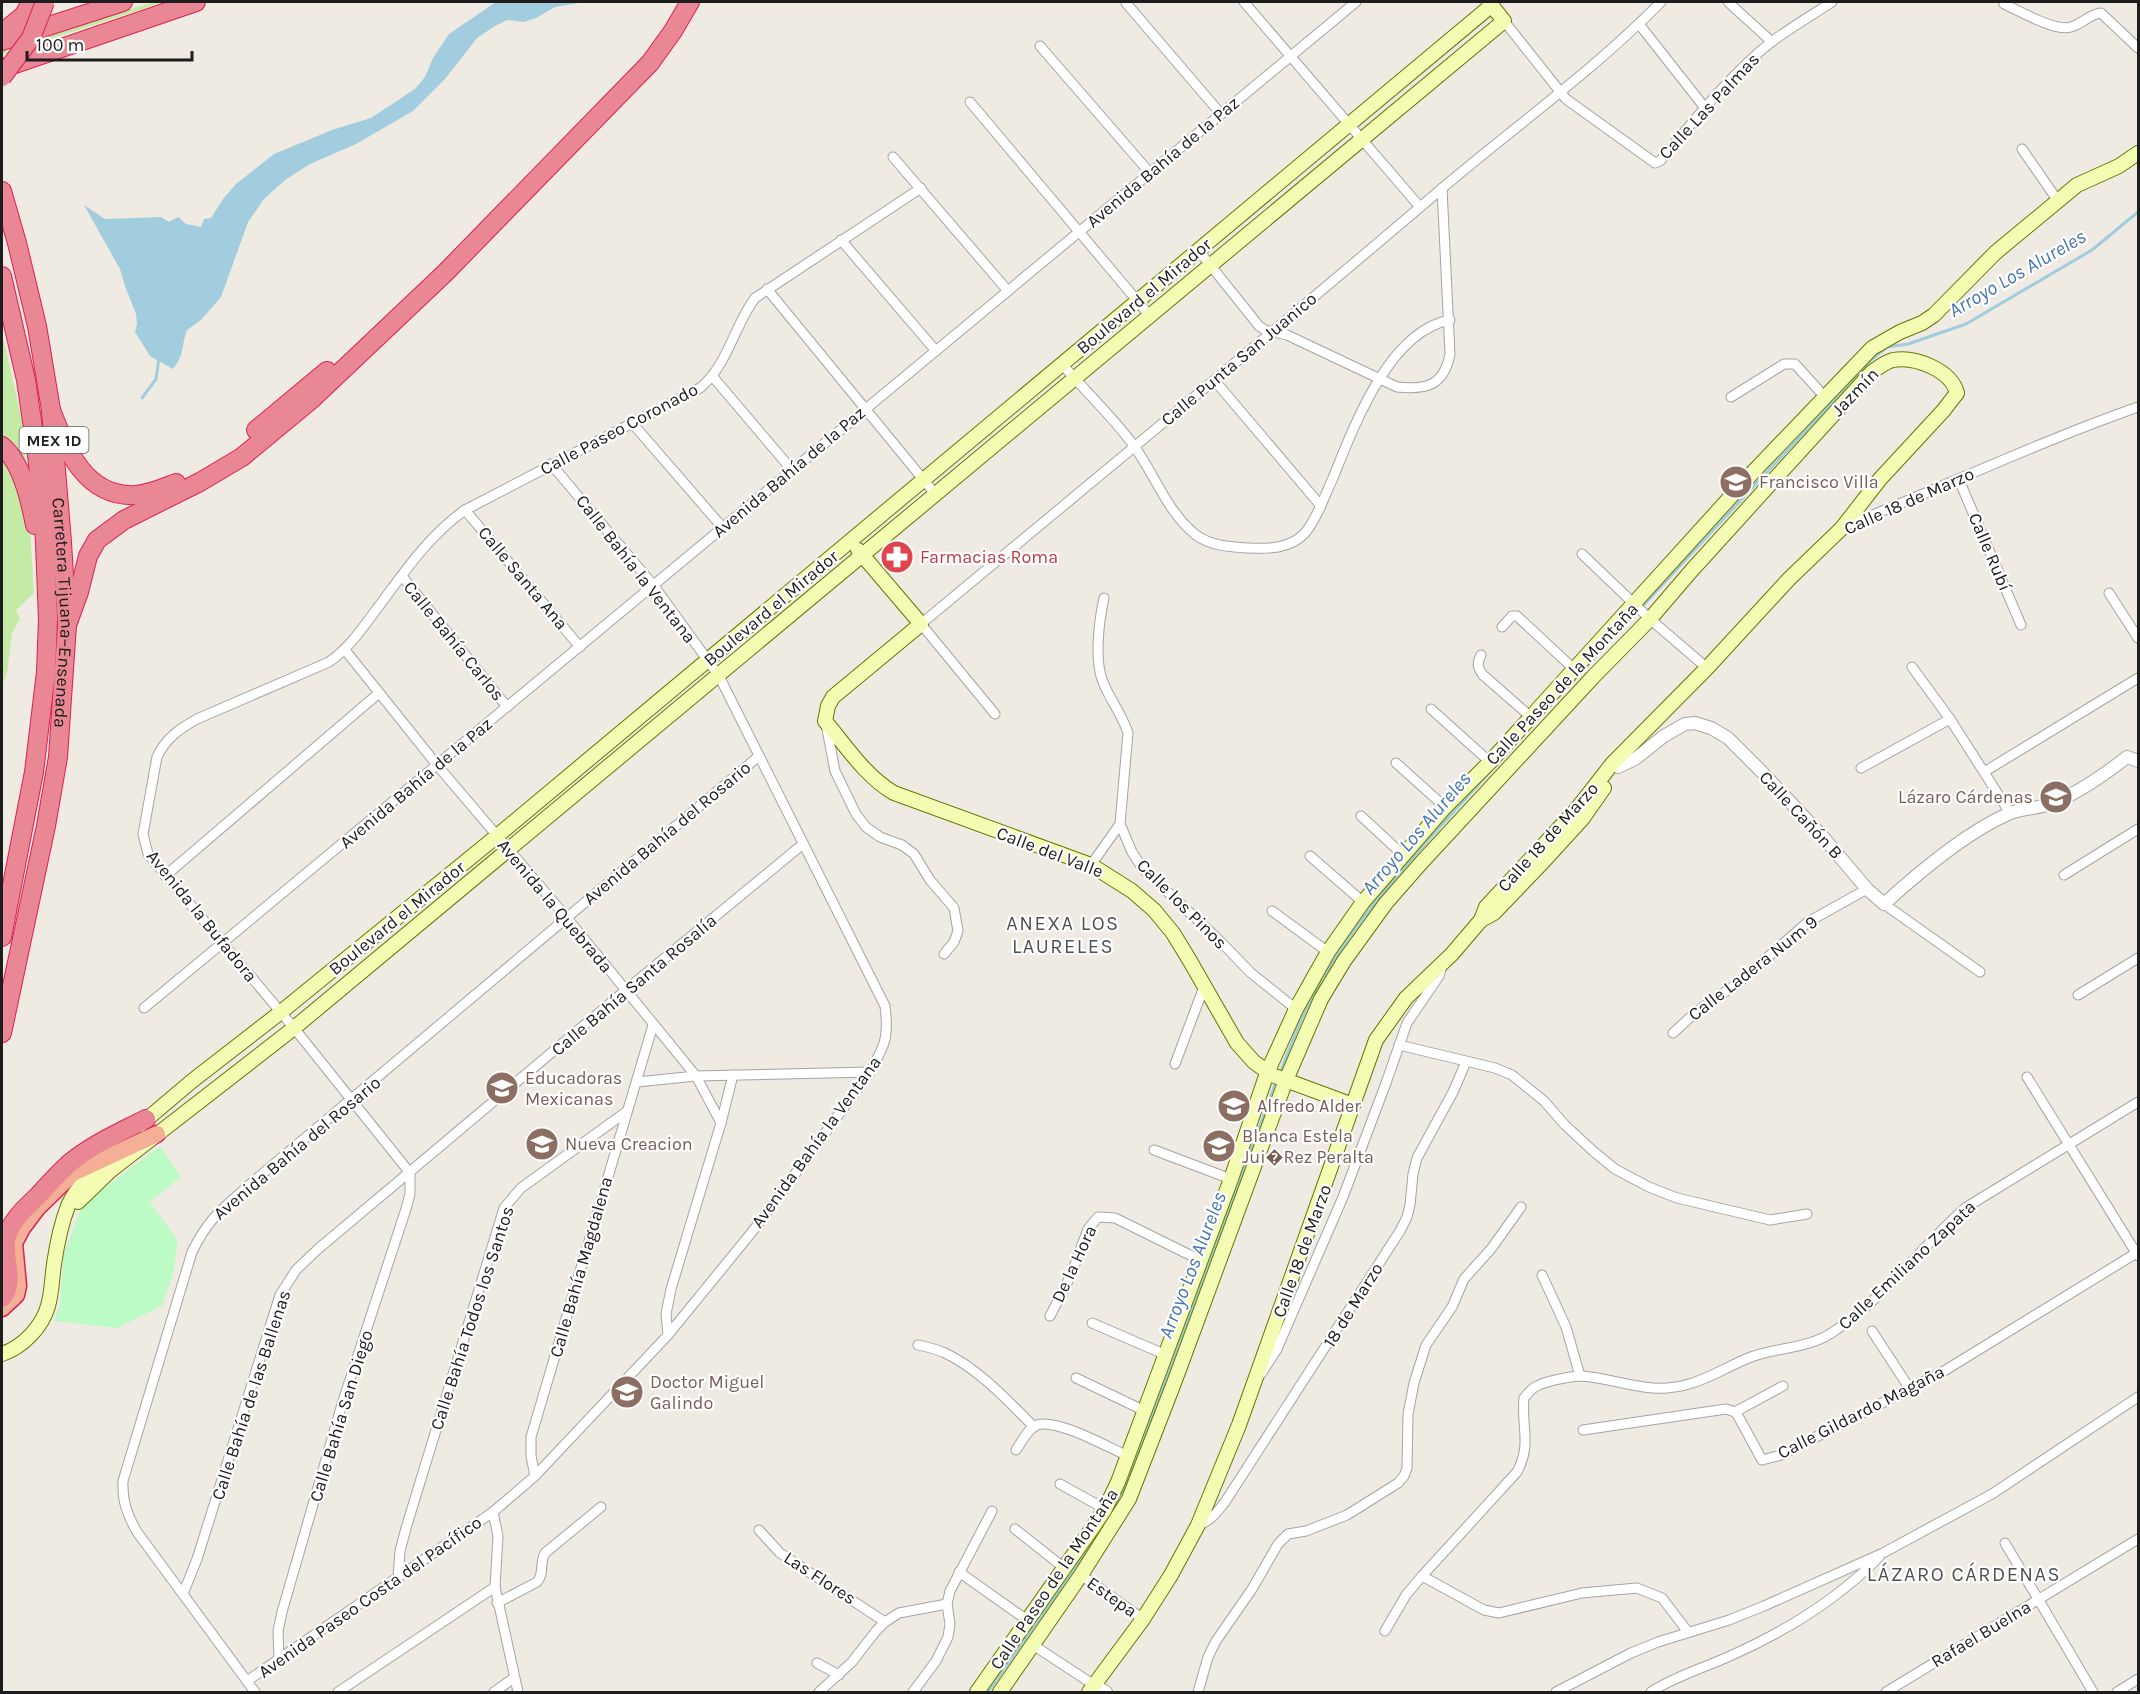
<svg xmlns="http://www.w3.org/2000/svg" width="2140" height="1694" font-family="Karla,sans-serif">
	<style>
		.grass { fill: #c4eba6 }
		.park { fill: #bdfbc6 }
		.water { fill: #a1cdde }
		.lines { fill: none; stroke-linecap: round; stroke-linejoin: round }
		.stream { stroke: #a1cdde; stroke-width: 3 }
		.minor-casing { stroke: #a4a4a4; stroke-width: 11 }
		.tertiary-casing { stroke: #a4a4a4; stroke-width: 14 }
		.secondary-casing { stroke: #647801; stroke-width: 16 }
		.trunk-casing { stroke: #df1e55; stroke-width: 19 }
		.motorway-casing { stroke: #df1e55; stroke-width: 20 }
		.minor { stroke: #fff; stroke-width: 9 }
		.tertiary { stroke: #fff; stroke-width: 12 }
		.secondary { stroke: #f4fcb4; stroke-width: 14 }
		.trunk { stroke: #f4b096; stroke-width: 16 }
		.motorway { stroke: #e98794; stroke-width: 18 }
		.motorway-bridge-casing { stroke: #df1e55; stroke-width: 20; stroke-linecap: butt }
		.motorway-bridge { stroke: #e98794; stroke-width: 18 }
		.labels { text-anchor: middle; stroke-width: 4.5; stroke-linejoin: round; paint-order: stroke }
		.shield { fill: #fff; stroke: #616161; stroke-width: 1.5 }
		.shield-label { font-size: 16px; font-weight: bold; fill: #1d1d1d }
		.street-label { font-size: 18px; fill: #1d1d1d; stroke: #fff }
		.education-label { font-size: 18px; fill: #785e54; stroke: #fff; text-anchor: start }
		.health-label { font-size: 18px; fill: #be3a42; stroke: #fff; text-anchor: start }
		.water-label { font-size: 20px; font-style: italic; fill: #4675b0; stroke: #fff }
		.neighbourhood-label { font-size: 20px; letter-spacing: 1.5px; fill: #505050; stroke: #fff }
	</style>
	<rect width="100%" height="100%" fill="#efebe3"/>
	<g class="grass">
		<path d="M 153,2 L 164,2 L 2,55 L 2,51 Z"/>
		<path d="M 2,332 L 24,429 L 34,593 L 16,610 L 20,619 L 12,633 L 7,673 L 2,686 Z"/>
	</g>
	<path class="park" d="M 160,1146 L 181,1177 L 150,1202 L 178,1240 L 173,1274 L 162,1306 L 117,1328 L 54,1321 L 60,1305 L 64,1253 L 83,1204 Z"/>
	<path class="water" d="M 496,2 L 584,2 L 555,7 L 536,18 L 524,22 L 507,20 L 495,26 L 477,38 L 445,79 L 413,111 L 356,144 L 310,164 L 285,180 L 264,199 L 248,222 L 221,297 L 201,320 L 187,330 C 181,346 185,354 173,369 L 150,356 L 135,332 L 137,324 L 136,314 L 125,286 L 120,269 L 84,205 L 105,219 L 161,217 L 169,222 L 178,217 L 186,224 L 201,227 L 204,219 L 211,218 L 223,199 L 236,184 L 274,154 L 332,130 L 371,118 L 415,89 L 425,77 L 433,58 L 449,34 Z"/>
	<g class="lines">
		<g class="stream">
			<path d="M 142,398 L 156,379 L 159,358"/>
			<path d="M 1560,695 L 1871,360 L 1887,347 L 1908,344 L 1966,324 L 2092,250 L 2138,212"/>
			<path d="M 1280,1073 C 1289,1050 1297,1027 1308,1005 C 1353,915 1427,843 1493,768"/>
			<path d="M 1115,1510 L 1137,1458 L 1276,1082"/>
			<path d="M 988,1692 L 1104,1526"/>
		</g>
		<g class="minor-casing">
			<g id="minor">
				<path d="M 1244,2 L 1420,207"/>
				<path d="M 1728,2 L 1772,42"/>
				<path d="M 1126,3 L 1221,114"/>
				<path d="M 2004,4 C 2020,11 2055,32 2071,27 C 2082,24 2090,14 2101,13 L 2138,48"/>
				<path d="M 1504,21 L 1566,99 L 1655,163 L 1660,161 C 1693,122 1730,75 1770,43 C 1790,28 1812,15 1832,2"/>
				<path d="M 1639,24 L 1705,108"/>
				<path d="M 1040,46 L 1150,173"/>
				<path d="M 970,102 L 1150,316"/>
				<path d="M 2022,149 L 2058,201"/>
				<path d="M 893,157 L 1008,291"/>
				<path d="M 841,240 L 936,351"/>
				<path d="M 1199,251 L 1259,326 L 1265,330 L 1287,335 L 1397,387 C 1426,390 1444,386 1450,354 L 1442,188"/>
				<path d="M 767,289 L 936,495"/>
				<path d="M 1062,364 C 1085,391 1113,417 1134,446 C 1155,475 1167,512 1196,535 C 1211,546 1230,547 1248,548 C 1268,549 1289,549 1304,534 C 1315,523 1326,493 1333,478 C 1354,426 1389,331 1450,320"/>
				<path d="M 713,377 L 792,470"/>
				<path d="M 1215,381 L 1321,506"/>
				<path d="M 1731,397 L 1784,364 L 1795,364 L 1824,396"/>
				<path d="M 633,424 L 723,528"/>
				<path d="M 1959,480 L 2021,625"/>
				<path d="M 465,510 L 580,647"/>
				<path d="M 1843,527 C 1942,488 2038,442 2138,407"/>
				<path d="M 1582,554 L 1650,619 L 1707,668"/>
				<path d="M 402,576 L 507,707"/>
				<path d="M 2109,593 L 2138,638"/>
				<path d="M 1104,598 C 1099,620 1094,661 1103,682 C 1110,700 1122,714 1128,733 L 1120,824 L 1132,852 L 1143,869 L 1219,940 L 1251,973 L 1296,1009"/>
				<path d="M 1502,627 L 1512,616 L 1517,616 L 1575,670"/>
				<path d="M 345,650 L 437,765 L 567,918 L 696,1076 L 721,1123"/>
				<path d="M 1481,655 C 1477,663 1477,667 1483,675 L 1531,717"/>
				<path d="M 1912,667 L 1950,719 L 2010,813"/>
				<path d="M 1431,709 L 1490,762"/>
				<path d="M 995,714 L 921,624 C 1094,480 1268,337 1439,191 C 1513,128 1593,71 1661,2"/>
				<path d="M 826,724 L 835,771 L 856,814 L 866,827 L 880,837 L 902,845 L 914,854 L 930,880 L 954,908 L 958,931 L 954,942 L 944,954"/>
				<path d="M 1396,763 L 1445,807"/>
				<path d="M 1861,768 L 1950,719"/>
				<path d="M 1984,772 L 2138,678"/>
				<path d="M 1361,816 L 1402,854"/>
				<path d="M 1310,856 L 1363,902"/>
				<path d="M 1091,865 L 1120,824"/>
				<path d="M 2064,875 L 2138,829"/>
				<path d="M 165,876 L 379,693"/>
				<path d="M 1884,904 L 1980,972"/>
				<path d="M 1272,911 L 1328,952"/>
				<path d="M 2078,995 L 2138,958"/>
				<path d="M 144,1008 L 1356,2"/>
				<path d="M 1673,1033 L 1696,1012 L 1738,983 L 1808,922 L 1867,889"/>
				<path d="M 1399,1045 L 1495,1068 L 1512,1075 L 1544,1101 L 1565,1125 L 1593,1151 L 1615,1169 L 1649,1187 L 1677,1198 L 1770,1220 L 1807,1214"/>
				<path d="M 1175,1064 L 1205,984"/>
				<path d="M 2027,1077 L 2138,1256"/>
				<path d="M 637,1082 L 696,1076 L 870,1072"/>
				<path d="M 1154,1150 L 1231,1179"/>
				<path d="M 410,1173 L 294,1028 L 148,854 L 143,834 L 157,757 C 166,738 179,729 197,719 L 329,662 C 349,648 361,630 376,610 C 403,574 428,536 465,510 L 700,388 C 728,365 734,326 755,298 L 921,188"/>
				<path d="M 1542,1275 L 1566,1327 L 1580,1376"/>
				<path d="M 1050,1316 L 1071,1275 L 1088,1229 L 1098,1217 L 1115,1218 L 1200,1260"/>
				<path d="M 1092,1323 L 1166,1355"/>
				<path d="M 1872,1331 L 1910,1389"/>
				<path d="M 668,1335 L 666,1314 L 671,1289 L 721,1123 L 733,1075"/>
				<path d="M 918,1345 C 927,1347 937,1349 945,1353 C 979,1369 1008,1401 1034,1427"/>
				<path d="M 1261,1374 L 1277,1349 L 1343,1197 L 1386,1083 L 1407,1023 L 1439,976 L 1442,966"/>
				<path d="M 1076,1378 L 1145,1411"/>
				<path d="M 1735,1412 L 1783,1386"/>
				<path d="M 1583,1430 L 1726,1409 L 1735,1412 L 1738,1416 L 1762,1460 L 1781,1455 L 1944,1371 L 2138,1252"/>
				<path d="M 1016,1450 C 1022,1442 1027,1429 1037,1425 C 1057,1418 1109,1448 1128,1456"/>
				<path d="M 535,1476 L 531,1456 L 531,1437 L 653,1025"/>
				<path d="M 1060,1484 L 1105,1509"/>
				<path d="M 493,1512 L 498,1536 L 495,1587 L 518,1692"/>
				<path d="M 1198,1525 C 1211,1521 1217,1512 1225,1502 L 1400,1231 L 1407,1217 L 1410,1205 L 1413,1174 L 1417,1158 L 1453,1092 L 1466,1062"/>
				<path d="M 1015,1529 L 1063,1567"/>
				<path d="M 759,1530 L 780,1553 L 885,1622"/>
				<path d="M 2005,1543 L 2093,1692"/>
				<path d="M 959,1572 L 1027,1620"/>
				<path d="M 1081,1575 L 1143,1619"/>
				<path d="M 1422,1576 L 1484,1610 L 1499,1613 L 1582,1593 L 1637,1588 L 1662,1598 L 1688,1632"/>
				<path d="M 398,1578 L 400,1551 L 406,1528 L 504,1208 L 521,1188 L 626,1112"/>
				<path d="M 183,1594 L 197,1559 L 280,1295 L 296,1270 L 318,1249 L 626,990 L 803,844"/>
				<path d="M 497,1603 L 537,1582 C 545,1573 539,1563 545,1553 L 601,1507"/>
				<path d="M 1385,1631 L 1406,1595 L 1422,1576 L 1517,1472 C 1532,1444 1521,1427 1524,1398 C 1528,1393 1532,1388 1537,1386 C 1546,1381 1572,1376 1582,1376 C 1620,1379 1649,1396 1689,1384 C 1711,1378 1730,1365 1751,1357 C 1778,1347 1808,1349 1833,1332 C 1884,1299 1920,1248 1965,1208 L 2138,1102"/>
				<path d="M 1033,1645 L 1094,1685"/>
				<path d="M 279,1660 L 278,1631 L 282,1612 L 342,1404 L 406,1209 L 410,1194 L 410,1173"/>
				<path d="M 817,1663 L 839,1675"/>
				<path d="M 247,1681 L 493,1512 L 535,1476 L 668,1335 L 756,1227 L 870,1072 C 885,1045 889,1038 885,1006 L 719,676 L 654,586 L 551,464"/>
				<path d="M 255,1692 L 137,1532 C 127,1514 122,1501 123,1481 L 192,1252 C 208,1219 221,1210 248,1186 L 759,756"/>
				<path d="M 338,1692 L 495,1587"/>
				<path d="M 494,1692 L 514,1678"/>
				<path d="M 819,1692 L 852,1662 L 876,1631 L 885,1622 L 899,1613 L 947,1604"/>
				<path d="M 913,1692 L 936,1661 L 948,1637 L 950,1624 L 947,1604 L 950,1591 L 992,1511"/>
				<path d="M 1198,1692 L 1208,1657 L 1216,1641 L 1252,1589 L 1278,1544 L 1288,1534 L 1306,1531 L 1347,1515 L 1398,1483 L 1404,1476 L 1407,1468 L 1408,1414 L 1414,1383 L 1426,1345 L 1452,1307 L 1464,1279 L 1491,1249 L 1521,1207"/>
				<path d="M 1556,1692 L 1631,1653 L 1658,1642 L 1729,1620 L 1764,1606 L 1883,1553 L 1992,1494 L 2138,1397"/>
				<path d="M 1651,1692 C 1675,1676 1704,1668 1730,1656 C 1784,1632 1838,1599 1879,1557"/>
				<path d="M 1886,1692 L 2138,1539"/>
				<path d="M 2117,1692 L 2138,1679"/>
			</g>
		</g>
		<g class="tertiary-casing">
			<g id="tertiary">
				<path d="M 1612,764 L 1618,767 L 1635,759 L 1664,736 L 1685,724 L 1695,723 L 1711,728 L 1728,738 L 1762,772 L 1823,837 L 1867,889 L 1884,904 C 1918,873 1965,833 2008,814 C 2021,808 2038,809 2053,803 C 2080,792 2104,775 2127,757 L 2138,761"/>
				<path d="M 1094,1685 L 1106,1692"/>
			</g>
		</g>
		<g class="secondary-casing">
			<g id="secondary">
				<path d="M 858,550 L 921,624 L 833,697 L 828,706 L 825,721 C 846,746 866,777 894,793 L 1091,865 L 1132,891 L 1154,910 L 1173,933 L 1190,961 L 1237,1043 L 1254,1062 L 1272,1075 L 1353,1105"/>
				<path d="M 140,1125 L 192,1081 L 281,1012 L 497,836 L 1492,5"/>
				<path d="M 78,1202 L 110,1171 L 294,1028 L 1504,21 L 1489,2"/>
				<path d="M 2,1354 C 23,1347 42,1327 48,1306 C 52,1292 52,1278 54,1264 C 57,1244 61,1224 68,1206 C 75,1189 90,1175 102,1162"/>
				<path d="M 977,1692 L 1093,1527 L 1105,1509 L 1118,1482 L 1231,1179 L 1267,1073 L 1296,1009 L 1328,952 L 1363,902 L 1445,807 L 1490,762 L 1755,470 L 1872,348 L 1900,332 L 1922,323 L 1934,315 L 1995,253 L 2077,185 L 2119,166 L 2138,153"/>
				<path d="M 1000,1692 L 1081,1575 L 1129,1499 L 1174,1383 L 1286,1080 L 1321,999 L 1344,961 L 1386,903 L 1421,863 L 1593,677 L 1650,619 L 1692,570 L 1872,372 C 1879,367 1885,362 1893,360 C 1915,356 1951,370 1957,393 L 1943,411 L 1880,479 L 1842,528 L 1789,579 L 1707,668 L 1612,764 L 1576,810 L 1486,907 L 1481,920"/>
				<path d="M 1089,1692 L 1143,1619 L 1171,1575 L 1198,1525 L 1239,1425 L 1376,1040 L 1406,998 L 1452,954 L 1481,920 L 1494,913 L 1541,864 L 1583,818 L 1604,788"/>
			</g>
		</g>
		<g class="trunk-casing">
			<path id="trunk" d="M 2,1308 L 16,1295 L 18,1286 L 14,1243 L 22,1228 L 37,1208 L 73,1173 L 157,1134"/>
		</g>
		<g class="motorway-casing">
			<g id="motorway">
				<path d="M 2,33 L 24,15 L 31,2"/>
				<path d="M 2,41 L 123,2"/>
				<path d="M 3,68 L 196,2"/>
				<path id="s1" d="M 2,191 L 17,243 L 37,326 L 51,410 L 62,542 L 67,625 L 58,757 L 46,826 L 2,1033"/>
				<path d="M 2,276 L 26,380 L 37,455 L 44,519 L 48,619 L 46,672 L 34,772 L 2,937"/>
				<path d="M 51,410 C 66,450 86,498 136,495 C 150,494 163,488 176,483"/>
				<path d="M 256,430 L 327,371"/>
				<path d="M 2,446 C 22,463 30,500 35,525"/>
				<path d="M 67,625 L 79,592 L 88,556 L 97,540 L 124,520 L 200,482 L 242,457 L 312,399 L 445,273 L 650,63 L 673,31 L 690,2"/>
				<path d="M 2,1298 C 17,1281 1,1257 7,1236 C 12,1220 26,1207 38,1196 C 48,1185 59,1173 70,1163 C 93,1144 121,1132 146,1119"/>
			</g>
		</g>
		<use href="#minor" class="minor"/>
		<use href="#tertiary" class="tertiary"/>
		<use href="#secondary" class="secondary"/>
		<use href="#trunk" class="trunk"/>
		<use href="#motorway" class="motorway"/>
		<g class="motorway-bridge-casing">
			<path id="motorway-bridge" d="M 2,77 L 31,38 L 45,2"/>
		</g>
		<use href="#motorway-bridge" class="motorway-bridge"/>
	</g>
	<defs>
		<g id="school-disc" transform="scale(1.725)"><circle r="9.5" fill="#8d6e63" stroke="#fff"/><path d="M0-5L7-2L0 1L-7-2ZM-4 1L0 2.5L4 1V4Q0 6-4 4Z" fill="#fff"/></g>
		<g id="pharmacy-disc" transform="scale(1.725)"><circle r="9.5" fill="#e0444e" stroke="#fff"/><path d="M-2-6h4v4h4v4h-4v4h-4v-4h-4v-4h4Z" fill="#fff"/></g>
	</defs>
	<g fill-rule="evenodd">
		<use href="#school-disc" x="1736" y="482"/>
		<use href="#pharmacy-disc" x="897" y="557"/>
		<use href="#school-disc" x="2056" y="797"/>
		<use href="#school-disc" x="502" y="1088"/>
		<use href="#school-disc" x="1234" y="1106"/>
		<use href="#school-disc" x="542" y="1144"/>
		<use href="#school-disc" x="1219" y="1146"/>
		<use href="#school-disc" x="627" y="1392"/>
	</g>
	<g class="labels">
		<rect class="shield" x="19.5" y="427" width="69" height="26" rx="4.5"/>
		<g class="shield-label">
			<text x="54" y="446">MEX 1D</text>
		</g>
		<g class="street-label">
			<text transform="translate(1709 106) rotate(-47)" y="6">Calle Las Palmas</text>
			<text transform="translate(1163 162) rotate(-40)" y="6">Avenida Bahía de la Paz</text>
			<text transform="translate(1144 296) rotate(-40)" y="6">Boulevard el Mirador</text>
			<text transform="translate(1239 359) rotate(-40)" y="6">Calle Punta San Juanico</text>
			<text transform="translate(1855 392) rotate(-46)" y="6">Jazmín</text>
			<text transform="translate(619 429) rotate(-28)" y="6">Calle Paseo Coronado</text>
			<text transform="translate(789 472) rotate(-40)" y="6">Avenida Bahía de la Paz</text>
			<text transform="translate(1909 501) rotate(-24)" y="6">Calle 18 de Marzo</text>
			<text transform="translate(1990 552) rotate(67)" y="6">Calle Rubí</text>
			<text transform="translate(636 569) rotate(52)" y="6">Calle Bahía la Ventana</text>
			<text transform="translate(523 578) rotate(50)" y="6">Calle Santa Ana</text>
			<text transform="translate(771 608) rotate(-40)" y="6">Boulevard el Mirador</text>
			<text dy="6" stroke="none"><textPath href="#s1" startOffset="428">Carretera Tijuana–Ensenada</textPath></text>
			<text transform="translate(454 641) rotate(51)" y="6">Calle Bahía Carlos</text>
			<text transform="translate(1562 684) rotate(-47)" y="6">Calle Paseo de la Montaña</text>
			<text transform="translate(416 783) rotate(-40)" y="6">Avenida Bahía de la Paz</text>
			<text transform="translate(1801 815) rotate(47)" y="6">Calle Cañón B</text>
			<text transform="translate(667 833) rotate(-40)" y="6">Avenida Bahía del Rosario</text>
			<text transform="translate(1548 837) rotate(-48)" y="6">Calle 18 de Marzo</text>
			<text transform="translate(1050 852) rotate(21)" y="6">Calle del Valle</text>
			<text transform="translate(1182 904) rotate(45)" y="6">Calle los Pinos</text>
			<text transform="translate(555 906) rotate(50)" y="6">Avenida la Quebrada</text>
			<text transform="translate(202 916) rotate(51)" y="6">Avenida la Bufadora</text>
			<text transform="translate(397 918) rotate(-39)" y="6">Boulevard el Mirador</text>
			<text transform="translate(1753 968) rotate(-38)" y="6">Calle Ladera Num 9</text>
			<text transform="translate(634 985) rotate(-40)" y="6">Calle Bahía Santa Rosalía</text>
			<text transform="translate(816 1142) rotate(-54)" y="6">Avenida Bahía la Ventana</text>
			<text transform="translate(297 1148) rotate(-40)" y="6">Avenida Bahía del Rosario</text>
			<text transform="translate(1302 1251) rotate(-70)" y="6">Calle 18 de Marzo</text>
			<text transform="translate(1074 1264) rotate(-65)" y="6">De la Hora</text>
			<text transform="translate(1907 1265) rotate(-43)" y="6">Calle Emiliano Zapata</text>
			<text transform="translate(581 1267) rotate(-74)" y="6">Calle Bahía Magdalena</text>
			<text transform="translate(1353 1305) rotate(-58)" y="6">18 de Marzo</text>
			<text transform="translate(472 1318) rotate(-72)" y="6">Calle Bahía Todos los Santos</text>
			<text transform="translate(251 1395) rotate(-72)" y="6">Calle Bahía de las Ballenas</text>
			<text transform="translate(1861 1412) rotate(-27)" y="6">Calle Gildardo Magaña</text>
			<text transform="translate(341 1416) rotate(-73)" y="6">Calle Bahía San Diego</text>
			<text transform="translate(820 1578) rotate(33)" y="6">Las Flores</text>
			<text transform="translate(1054 1579) rotate(-56)" y="6">Calle Paseo de la Montaña</text>
			<text transform="translate(370 1597) rotate(-35)" y="6">Avenida Paseo Costa del Pacífico</text>
			<text transform="translate(1112 1597) rotate(35)" y="6">Estepa</text>
			<text transform="translate(1981 1634) rotate(-31)" y="6">Rafael Buelna</text>
		</g>
		<g class="education-label">
			<text x="1759" y="488">Francisco Villa</text>
			<text x="2033" y="803" text-anchor="end">Lázaro Cárdenas</text>
			<text x="525" y="1084">Educadoras<tspan x="525" dy="21">Mexicanas</tspan></text>
			<text x="1257" y="1112">Alfredo Alder</text>
			<text x="1242" y="1142">Blanca Estela<tspan x="1242" dy="21">Jui�Rez Peralta</tspan></text>
			<text x="565" y="1150">Nueva Creacion</text>
			<text x="650" y="1388">Doctor Miguel<tspan x="650" dy="21">Galindo</tspan></text>
		</g>
		<g class="health-label">
			<text x="920" y="563">Farmacias Roma</text>
		</g>
		<g class="water-label">
			<text transform="translate(2017 273) rotate(-30)" y="7">Arroyo Los Alureles</text>
			<text transform="translate(1416 833) rotate(-49)" y="7">Arroyo Los Alureles</text>
			<text transform="translate(1192 1265) rotate(-69)" y="7">Arroyo Los Alureles</text>
		</g>
		<g class="neighbourhood-label">
			<text x="1063" y="930">ANEXA LOS<tspan x="1063" dy="23">LAURELES</tspan></text>
			<text x="1964" y="1581">LÁZARO CÁRDENAS</text>
		</g>
	</g>
	<rect width="2140" height="1694" fill="none" stroke="#1d1d1d" stroke-width="6"/>
	<path d="M27 51v9h165v-9" fill="none" stroke="#1d1d1d" stroke-width="3"/>
	<text x="36" y="51" font-size="18" fill="#1d1d1d" stroke="#ffffff" stroke-width="4.5" paint-order="stroke">100 m</text>
</svg>
